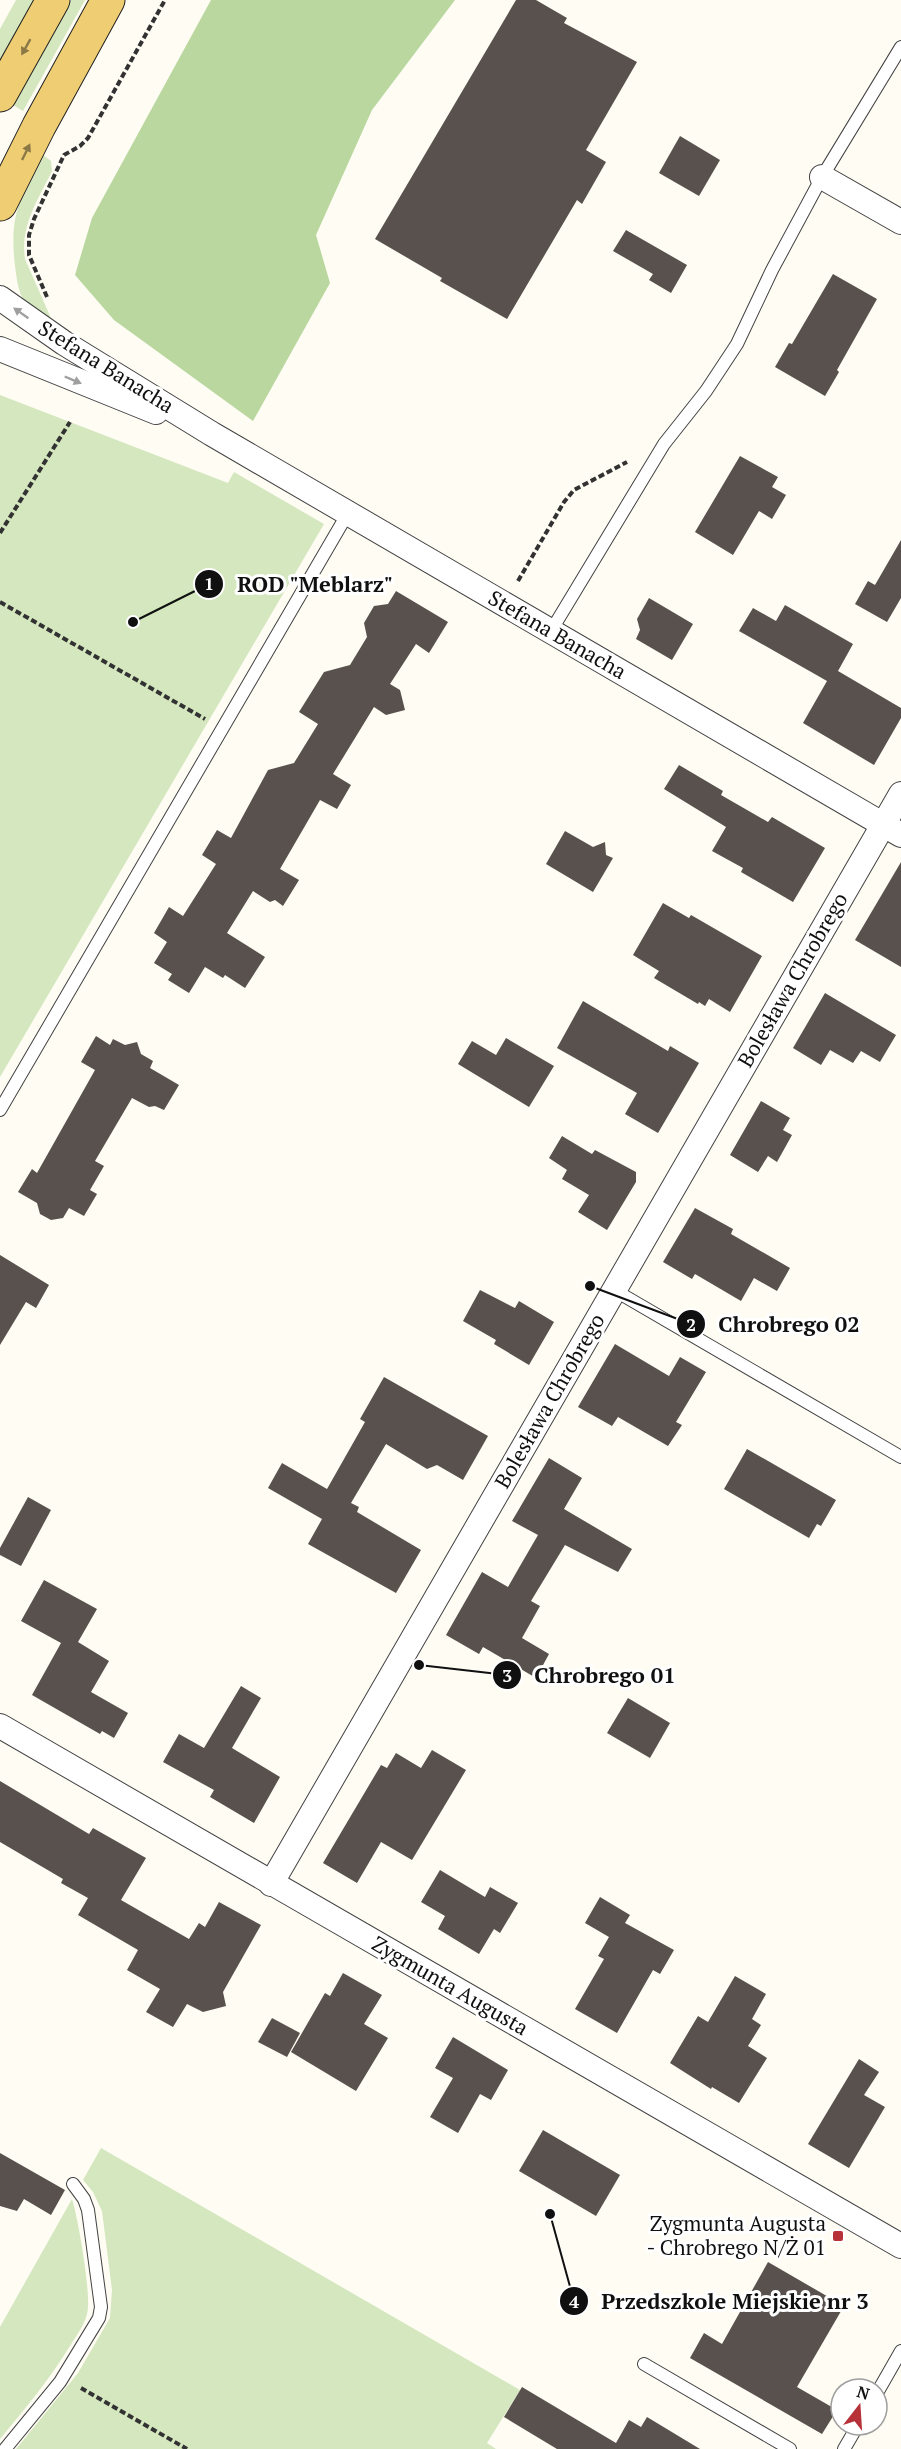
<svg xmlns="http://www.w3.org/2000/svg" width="901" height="2449" font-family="'PT Serif',serif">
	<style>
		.green { fill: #d4e7be }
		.forest { fill: #b9d79f }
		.building { fill: #58514d }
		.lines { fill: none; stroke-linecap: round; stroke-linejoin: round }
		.service-casing { stroke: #434343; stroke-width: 14 }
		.minor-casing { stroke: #434343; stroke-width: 26 }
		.primary-casing { stroke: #212121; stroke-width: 35 }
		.path { stroke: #323232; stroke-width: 4; stroke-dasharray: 6 3; stroke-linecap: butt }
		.service { stroke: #fff; stroke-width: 12 }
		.minor { stroke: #fff; stroke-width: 24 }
		.primary { stroke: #efce73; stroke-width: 33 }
		.oneway { fill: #8b7846 }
		.oneway2 { fill: #9f9f9f }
		.poi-dot { fill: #b73139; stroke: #fff; stroke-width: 2 }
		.labels { text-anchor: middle; stroke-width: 6; stroke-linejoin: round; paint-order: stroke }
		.street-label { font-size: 21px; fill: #101010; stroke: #fff }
		.poi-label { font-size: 21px; fill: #101010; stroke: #fff; text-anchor: end }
		.leader { fill: none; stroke: #101010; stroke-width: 2 }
		.callout-dot { fill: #101010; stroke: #fff; stroke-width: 2 }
		.mark-label { font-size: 18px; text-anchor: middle; font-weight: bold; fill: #fff }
		.callout-label { font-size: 22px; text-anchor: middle; font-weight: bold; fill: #101010; stroke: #fff; stroke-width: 6; stroke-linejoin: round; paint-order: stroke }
	</style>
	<rect width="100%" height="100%" fill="#fefcf3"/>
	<g class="green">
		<path d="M 16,0 L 34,0 L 0,61 L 0,29 Z"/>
		<path d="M 71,0 L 85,0 L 23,111 L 13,105 Z"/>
		<path d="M 42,154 L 51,161 L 52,171 C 38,200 20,226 25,259 L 50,316 L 50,323 C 43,318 34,312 28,306 C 18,295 17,280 15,266 C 9,214 20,200 42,154 Z"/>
		<path d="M 0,395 L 228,483 L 234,472 L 324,524 L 0,1077 Z"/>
		<path d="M 101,2148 L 520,2390 L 487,2443 L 496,2449 L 16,2449 L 78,2373 L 110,2318 L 112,2290 L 102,2211 L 93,2192 L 83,2180 Z"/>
		<path d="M 72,2199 C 78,2218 92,2296 87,2314 C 84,2326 76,2336 70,2346 C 49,2380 25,2409 0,2439 L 0,2327 Z"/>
	</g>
	<path class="forest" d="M 211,0 L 455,0 L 372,110 L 316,235 L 330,283 L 253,421 L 114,320 L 75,275 L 92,218 Z"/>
	<g class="building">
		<path d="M 516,0 L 536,0 L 567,18 L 564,23 L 637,62 L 586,150 L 606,162 L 582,204 L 577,200 L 507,319 L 440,281 L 442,278 L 375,239 Z"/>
		<path d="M 680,136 L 720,160 L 699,196 L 659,173 Z"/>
		<path d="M 626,230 L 687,265 L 671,293 L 649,280 L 653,274 L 613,251 Z"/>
		<path d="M 833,274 L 877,299 L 837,370 L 839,372 L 825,396 L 775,367 L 789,343 L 792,344 Z"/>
		<path d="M 740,456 L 778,477 L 772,487 L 786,495 L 772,519 L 759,511 L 733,555 L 695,532 Z"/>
		<path d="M 901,540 L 901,598 L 887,622 L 855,604 L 868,581 L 875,585 Z"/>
		<path d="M 396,591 L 448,622 L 429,653 L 416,644 L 390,684 L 400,690 L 405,710 L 386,715 L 374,707 L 333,774 L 351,785 L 337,809 L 320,800 L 280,869 L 299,880 L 283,906 L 275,900 L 270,902 L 253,891 L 227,933 L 265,957 L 245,988 L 225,975 L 223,978 L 205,967 L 189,993 L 168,980 L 172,974 L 154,963 L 167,942 L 154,933 L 169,907 L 183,916 L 216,864 L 202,855 L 217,830 L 231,838 L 268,770 L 294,763 L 318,724 L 299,712 L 324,672 L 350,665 L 367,637 L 364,623 L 374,606 L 388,604 Z"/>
		<path d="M 649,598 L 693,624 L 672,660 L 636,639 L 640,630 L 637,619 Z"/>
		<path d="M 785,605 L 853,644 L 838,671 L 901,708 L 901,718 L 874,765 L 803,723 L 827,681 L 739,631 L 753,608 L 776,621 Z"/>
		<path d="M 679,765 L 723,791 L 721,795 L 768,822 L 772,817 L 825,848 L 793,902 L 741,872 L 743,868 L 712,851 L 726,827 L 664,789 Z"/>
		<path d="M 565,831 L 593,847 L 605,842 L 606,855 L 613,858 L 593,892 L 546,864 Z"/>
		<path d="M 901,862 L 901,967 L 855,940 Z"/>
		<path d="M 663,903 L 689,918 L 691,915 L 762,956 L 730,1012 L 709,999 L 705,1006 L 699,1002 L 698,1004 L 654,978 L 659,971 L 633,955 Z"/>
		<path d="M 825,993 L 896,1035 L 880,1062 L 861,1051 L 853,1063 L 830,1050 L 821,1065 L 793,1048 Z"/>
		<path d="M 583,1001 L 668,1051 L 670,1046 L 699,1063 L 658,1133 L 625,1114 L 637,1093 L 557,1048 Z"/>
		<path d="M 96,1036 L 110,1045 L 113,1039 L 125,1045 L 137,1042 L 141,1054 L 153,1061 L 150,1068 L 179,1085 L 164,1110 L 155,1106 L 149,1107 L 132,1098 L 95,1161 L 104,1166 L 90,1190 L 97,1194 L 84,1216 L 69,1208 L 63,1218 L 51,1220 L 40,1214 L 37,1203 L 18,1192 L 32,1169 L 37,1173 L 95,1070 L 81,1062 Z"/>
		<path d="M 506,1038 L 554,1066 L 529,1107 L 458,1064 L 472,1041 L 496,1055 Z"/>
		<path d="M 761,1101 L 790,1118 L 783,1130 L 792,1135 L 777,1162 L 768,1156 L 758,1172 L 730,1155 Z"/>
		<path d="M 562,1136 L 592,1154 L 595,1150 L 636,1172 L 636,1182 L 607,1230 L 578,1212 L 589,1195 L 562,1179 L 567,1170 L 549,1158 Z"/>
		<path d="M 695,1208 L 733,1229 L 731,1234 L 790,1268 L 777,1291 L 754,1278 L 741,1301 L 695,1274 L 692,1279 L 663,1262 Z"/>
		<path d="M 0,1255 L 49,1285 L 36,1308 L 26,1302 L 0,1345 Z"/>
		<path d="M 480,1290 L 515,1308 L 519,1301 L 554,1322 L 529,1365 L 494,1344 L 496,1340 L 463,1321 Z"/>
		<path d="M 615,1344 L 669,1376 L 680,1357 L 706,1372 L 676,1422 L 682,1425 L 668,1446 L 618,1417 L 612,1426 L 578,1407 Z"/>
		<path d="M 384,1377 L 488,1436 L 463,1480 L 437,1465 L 427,1469 L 386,1444 L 351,1503 L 359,1507 L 357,1512 L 421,1550 L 396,1593 L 308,1544 L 322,1519 L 268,1488 L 282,1463 L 327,1489 L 365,1422 L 360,1419 Z"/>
		<path d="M 747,1449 L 836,1500 L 821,1526 L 817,1524 L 809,1538 L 724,1489 Z"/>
		<path d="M 549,1458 L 582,1478 L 564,1509 L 632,1549 L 618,1572 L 565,1545 L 531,1601 L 540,1606 L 522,1638 L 549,1654 L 536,1678 L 483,1647 L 479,1654 L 446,1635 L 482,1572 L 508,1587 L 520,1566 L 538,1535 L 512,1521 Z"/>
		<path d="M 28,1497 L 51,1510 L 21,1566 L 0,1555 L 0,1548 Z"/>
		<path d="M 44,1580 L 97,1609 L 78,1642 L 109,1661 L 91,1692 L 128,1713 L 114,1738 L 102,1731 L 100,1734 L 32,1695 L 61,1643 L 21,1621 Z"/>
		<path d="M 241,1686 L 261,1698 L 232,1748 L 280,1777 L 254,1823 L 210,1797 L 214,1790 L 163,1762 L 179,1734 L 204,1748 Z"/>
		<path d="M 628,1698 L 670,1723 L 650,1758 L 607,1733 Z"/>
		<path d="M 432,1750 L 466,1770 L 412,1860 L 381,1842 L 357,1883 L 323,1863 L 381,1765 L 387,1768 L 396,1753 L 421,1768 Z"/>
		<path d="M 0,1781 L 89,1834 L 93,1828 L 146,1858 L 121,1900 L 189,1939 L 199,1923 L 205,1927 L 219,1902 L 261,1925 L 223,1992 L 226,2006 L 203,2012 L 187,2004 L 173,2027 L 146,2012 L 160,1989 L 127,1970 L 138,1950 L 78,1915 L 88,1898 L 61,1883 L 63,1879 L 0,1842 Z"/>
		<path d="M 440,1870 L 485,1897 L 490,1887 L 518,1903 L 500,1933 L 494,1929 L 479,1954 L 438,1929 L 445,1916 L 421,1902 Z"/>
		<path d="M 600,1897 L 630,1915 L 625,1923 L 674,1950 L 660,1974 L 653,1970 L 617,2033 L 575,2009 L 604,1959 L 598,1956 L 609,1937 L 585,1923 Z"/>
		<path d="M 343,1973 L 382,1995 L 364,2024 L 388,2038 L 356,2091 L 291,2052 L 325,1993 L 330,1996 Z"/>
		<path d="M 735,1976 L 766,1994 L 752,2019 L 761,2025 L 748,2046 L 767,2058 L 739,2103 L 712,2087 L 711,2089 L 670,2063 L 698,2016 L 708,2022 Z"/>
		<path d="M 272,2018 L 300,2033 L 287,2057 L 258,2042 Z"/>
		<path d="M 453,2037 L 508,2070 L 491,2100 L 480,2094 L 458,2133 L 430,2117 L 453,2078 L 435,2068 Z"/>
		<path d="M 859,2059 L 879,2072 L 864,2095 L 885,2107 L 849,2168 L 808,2144 Z"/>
		<path d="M 543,2130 L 620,2175 L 596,2216 L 519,2171 Z"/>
		<path d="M 0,2153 L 65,2190 L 51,2215 L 24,2199 L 17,2211 L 0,2206 Z"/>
		<path d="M 768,2262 L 844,2306 L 797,2387 L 837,2410 L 822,2434 L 690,2358 L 704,2333 L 722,2344 Z"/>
		<path d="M 522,2387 L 616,2443 L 629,2420 L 641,2427 L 647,2417 L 700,2449 L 557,2449 L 504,2417 Z"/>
	</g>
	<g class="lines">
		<g class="service-casing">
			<g id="service">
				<path d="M 551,631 L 664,444 L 706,391 L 737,344 L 772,270 L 822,177 L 901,47"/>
				<path d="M 0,1110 L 348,513"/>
				<path d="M 614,1290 L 901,1457"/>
				<path d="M 644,2364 L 790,2449"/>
				<path d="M 877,2393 L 901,2351"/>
				<path d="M 5,2449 L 60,2382 L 99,2318 L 101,2307 L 88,2210 L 84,2199 L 73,2184"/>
				<path d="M 844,2449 L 858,2425"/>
			</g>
		</g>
		<g class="minor-casing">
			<g id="minor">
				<path d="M 822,177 L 901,222"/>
				<path d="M 0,298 L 64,343 L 212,434 L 901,835"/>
				<path d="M 0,349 L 156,412"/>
				<path d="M 0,1726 L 901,2246"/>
				<path d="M 271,1884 L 901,794"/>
			</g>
		</g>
		<g class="primary-casing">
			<g id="primary">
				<path d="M 0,95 L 53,0"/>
				<path d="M 0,204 L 39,126 L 108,0"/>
			</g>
		</g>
		<g class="path">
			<path d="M 47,297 L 29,255 L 29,235 L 34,219 L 64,155 L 80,146 L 88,138 L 165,0"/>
			<path d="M 0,533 L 70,422"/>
			<path d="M 518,581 L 564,502 L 574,490 L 627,462"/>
			<path d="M 0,602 L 205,719"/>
			<path d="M 81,2388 L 187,2449"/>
		</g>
		<use href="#service" class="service"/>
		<use href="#minor" class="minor"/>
		<use href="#primary" class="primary"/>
	</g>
	<defs><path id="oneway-solid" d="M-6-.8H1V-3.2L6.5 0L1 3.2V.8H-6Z" transform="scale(1.5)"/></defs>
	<g class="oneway">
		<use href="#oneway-solid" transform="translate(26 47) rotate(119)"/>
		<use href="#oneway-solid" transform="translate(26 152) rotate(-64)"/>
	</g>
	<g class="oneway2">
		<use href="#oneway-solid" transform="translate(21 313) rotate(-145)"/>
		<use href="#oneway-solid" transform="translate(73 380) rotate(23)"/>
	</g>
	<rect class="poi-dot" x="832" y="2230" width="12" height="12" rx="3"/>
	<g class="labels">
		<g class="street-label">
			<text transform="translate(106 367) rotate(32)" y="7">Stefana Banacha</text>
			<text transform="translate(557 635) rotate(30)" y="7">Stefana Banacha</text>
			<text transform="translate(793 980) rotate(-60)" y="7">Bolesława Chrobrego</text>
			<text transform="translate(550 1401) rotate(-60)" y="7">Bolesława Chrobrego</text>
			<text transform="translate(450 1986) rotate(30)" y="7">Zygmunta Augusta</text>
		</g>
		<g class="poi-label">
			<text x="826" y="2231">Zygmunta Augusta<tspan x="826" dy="24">- Chrobrego N/Ż 01</tspan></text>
		</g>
	</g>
	<path class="leader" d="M133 622L209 584M590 1286L691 1324M419 1665L507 1675M550 2214L574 2301"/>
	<g class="callout-dot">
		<circle cx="133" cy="622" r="6"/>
		<circle cx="590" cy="1286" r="6"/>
		<circle cx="419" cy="1665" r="6"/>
		<circle cx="550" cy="2214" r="6"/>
		<circle cx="209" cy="584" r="15"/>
		<circle cx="691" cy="1324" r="15"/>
		<circle cx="507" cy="1675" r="15"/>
		<circle cx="574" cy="2301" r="15"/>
	</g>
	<g class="mark-label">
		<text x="209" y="590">1</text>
		<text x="691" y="1331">2</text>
		<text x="507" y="1682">3</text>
		<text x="574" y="2308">4</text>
	</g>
	<g class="callout-label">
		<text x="315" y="592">ROD "Meblarz"</text>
		<text x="789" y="1332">Chrobrego 02</text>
		<text x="605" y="1683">Chrobrego 01</text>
		<text x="735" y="2309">Przedszkole Miejskie nr 3</text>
	</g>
	<g transform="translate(859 2407) rotate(17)"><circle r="28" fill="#ffffff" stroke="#9f9f9f" stroke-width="1.5"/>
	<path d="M0-4.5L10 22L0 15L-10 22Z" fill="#b73139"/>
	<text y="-9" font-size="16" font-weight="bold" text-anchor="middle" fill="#101010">N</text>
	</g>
</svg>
